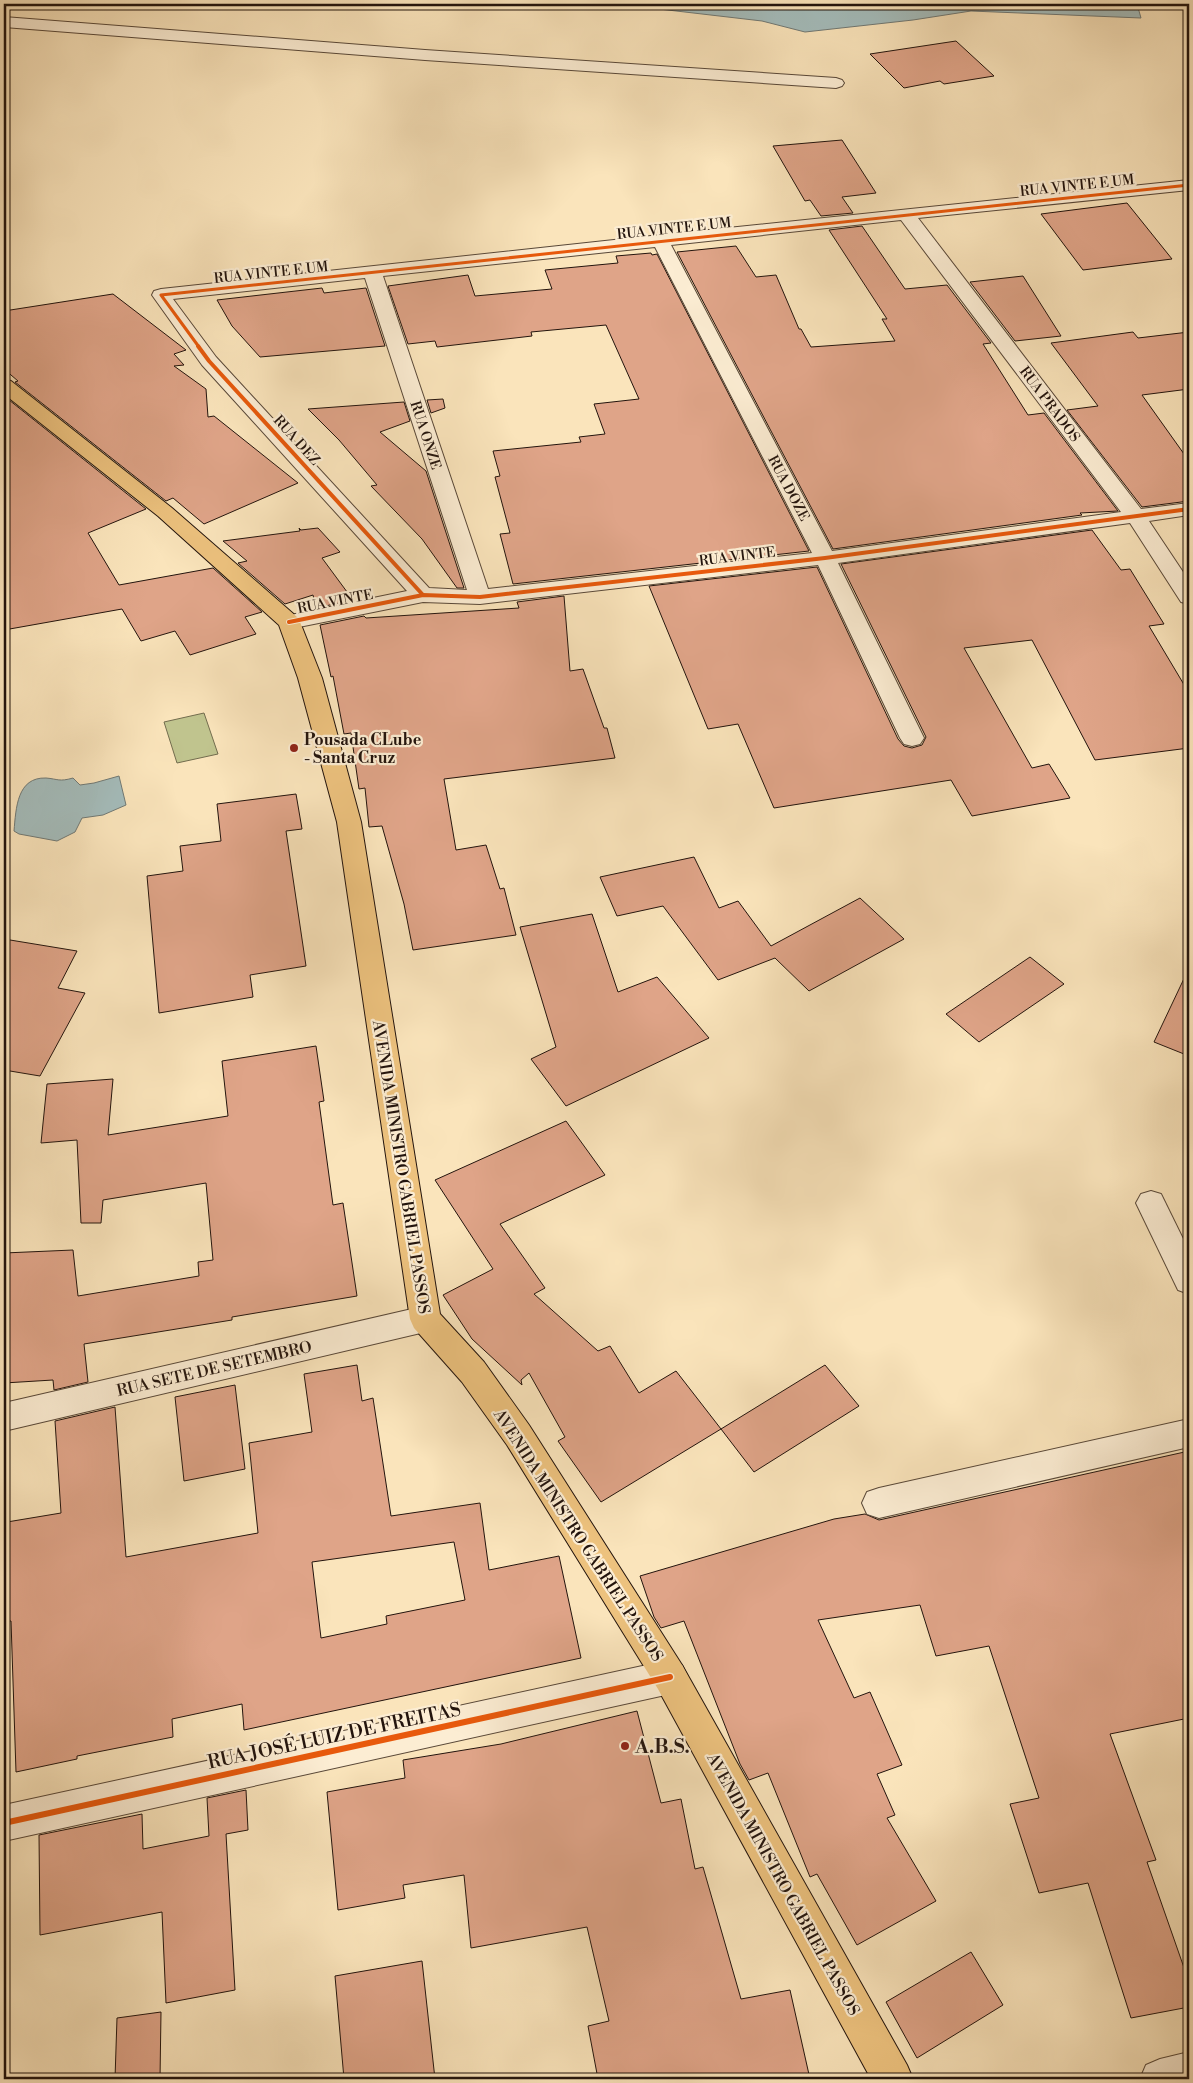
<svg xmlns="http://www.w3.org/2000/svg" width="1193" height="2083" font-family="'Libre Bodoni',serif">
	<style>
		.green { fill: #c0c48e; stroke: #726c4e }
		.water { fill: #a4bcbb; stroke: #707975 }
		.building { fill: #dfa488; stroke: #23140d; fill-rule: evenodd }
		.lines { fill: none; stroke-linecap: round; stroke-linejoin: round }
		.minor-casing { stroke: #594838; stroke-width: 2 }
		.major-casing { stroke: #23140d; stroke-width: 2 }
		.minor { fill: #fcedd3; fill-rule: evenodd }
		.major { fill: #edc27e; fill-rule: evenodd }
		.cycleway-far2-casing { stroke: #fcedd3; stroke-width: 5 }
		.cycleway-far1-casing { stroke: #fcedd3; stroke-width: 6 }
		.cycleway-casing { stroke: #fcedd3; stroke-width: 9 }
		.cycleway-far2 { stroke: #e8590c; stroke-width: 3 }
		.cycleway-far1 { stroke: #e8590c; stroke-width: 4 }
		.cycleway { stroke: #e8590c; stroke-width: 6 }
		.poi-dot { fill: #8f2418; stroke: #fcedd3; stroke-width: 2 }
		.labels { text-anchor: middle; stroke-width: 4.5; stroke-linejoin: round; paint-order: stroke }
		.far-street-label { font-size: 14px; fill: #23140d; stroke: #fcedd3 }
		.poi-label { font-size: 16px; font-weight: bold; fill: #23140d; stroke: #fcedd3; text-anchor: start }
		.street-label { font-size: 16px; fill: #23140d; stroke: #fcedd3 }
		.near-street-label { font-size: 19px; fill: #23140d; stroke: #fcedd3 }
		.near-poi-label { font-size: 19px; font-weight: bold; fill: #23140d; stroke: #fcedd3; text-anchor: start }
	</style>
	<rect width="100%" height="100%" fill="#fae4bb"/>
	<filter id="stains"><feTurbulence type="fractalNoise" baseFrequency=".004" numOctaves="4"/><feColorMatrix values="0 0 0 0 .2 0 0 0 0 .09 0 0 0 0 .02 0 0 0 .5 -.17"/></filter>
	<radialGradient id="worn" r=".72"><stop offset=".6" stop-color="#630" stop-opacity="0"/><stop offset="1" stop-color="#630" stop-opacity=".3"/></radialGradient>
	<path class="green" d="M 204,713 L 218,754 L 177,763 L 164,722 Z"/>
	<g class="water">
		<path d="M 594,4 L 1137,4 L 1141,18 L 971,11 L 913,20 L 805,32 L 762,21 L 642,7 Z"/>
		<path d="M 119,776 L 126,805 L 103,815 L 82,818 L 75,832 L 57,841 L 19,834 L 14,831 C 16,808 17,777 46,778 C 58,779 59,782 73,778 L 80,785 L 94,783 Z"/>
	</g>
	<g class="building">
		<path d="M 956,41 L 994,76 L 944,84 L 940,81 L 904,88 L 870,54 Z"/>
		<path d="M 842,140 L 876,193 L 842,197 L 853,213 L 821,216 L 810,200 L 805,201 L 773,146 Z"/>
		<path d="M 1127,203 L 1172,259 L 1083,270 L 1041,214 Z"/>
		<path d="M 862,226 L 905,289 L 947,285 L 991,343 L 983,344 L 1028,415 L 1044,413 L 1118,511 L 1080,513 L 1082,515 L 833,549 L 677,252 L 736,246 L 756,277 L 776,275 L 799,329 L 801,329 L 811,347 L 895,341 L 882,319 L 887,319 L 829,230 Z"/>
		<path d="M 651,253 L 652,255 L 657,254 L 809,551 L 513,584 L 500,534 L 510,533 L 495,477 L 500,476 L 493,451 L 581,442 L 579,437 L 605,434 L 594,404 L 639,399 L 606,325 L 531,332 L 532,336 L 437,347 L 435,341 L 408,344 L 388,286 L 468,275 L 475,296 L 552,289 L 545,270 L 618,263 L 616,256 Z"/>
		<path d="M 1023,276 L 1061,336 L 1015,341 L 970,282 Z"/>
		<path d="M 322,288 L 324,293 L 366,288 L 385,346 L 260,357 L 232,326 L 217,300 Z"/>
		<path d="M 113,294 L 186,350 L 174,354 L 184,365 L 174,366 L 206,389 L 208,417 L 214,416 L 298,483 L 204,524 L 173,498 L 166,501 L 15,382 L 18,381 L 4,369 L 4,311 Z"/>
		<path d="M 1133,332 L 1138,338 L 1189,332 L 1189,389 L 1142,395 L 1189,461 L 1189,501 L 1142,507 L 1067,410 L 1098,406 L 1051,343 Z"/>
		<path d="M 4,396 L 146,509 L 88,533 L 119,585 L 213,568 L 262,612 L 245,617 L 256,634 L 190,655 L 175,631 L 141,641 L 122,609 L 4,630 Z"/>
		<path d="M 443,399 L 445,408 L 431,413 L 427,400 Z"/>
		<path d="M 404,402 L 410,421 L 380,432 L 426,471 L 464,588 L 457,588 L 422,539 L 371,486 L 377,485 L 339,440 L 308,409 Z"/>
		<path d="M 299,528 L 301,530 L 318,528 L 340,552 L 322,558 L 353,600 L 316,608 L 313,595 L 285,604 L 238,563 L 247,561 L 223,541 L 300,531 Z"/>
		<path d="M 1092,530 L 1121,570 L 1130,569 L 1164,624 L 1149,626 L 1189,693 L 1189,748 L 1095,760 L 1032,640 L 964,648 L 1032,768 L 1049,764 L 1070,798 L 972,816 L 951,780 L 774,808 L 738,724 L 708,729 L 649,586 L 817,567 L 898,739 L 904,746 L 912,748 L 922,745 L 926,737 L 841,564 Z"/>
		<path d="M 564,596 L 570,671 L 583,669 L 604,728 L 607,728 L 615,758 L 444,779 L 456,850 L 486,845 L 500,889 L 504,888 L 516,935 L 413,950 L 404,904 L 382,826 L 369,827 L 365,788 L 359,789 L 351,733 L 344,734 L 333,676 L 331,677 L 320,625 L 364,616 L 366,618 L 519,608 L 517,602 Z"/>
		<path d="M 296,794 L 302,829 L 286,831 L 306,966 L 250,975 L 253,997 L 159,1013 L 147,876 L 183,871 L 180,846 L 221,841 L 217,804 Z"/>
		<path d="M 694,857 L 719,908 L 738,901 L 771,946 L 860,898 L 904,939 L 809,991 L 775,958 L 718,980 L 663,906 L 617,916 L 600,877 Z"/>
		<path d="M 592,914 L 618,992 L 657,977 L 709,1038 L 566,1106 L 531,1059 L 556,1047 L 520,927 Z"/>
		<path d="M 4,939 L 77,951 L 58,988 L 85,993 L 40,1076 L 4,1070 Z"/>
		<path d="M 1030,957 L 1064,984 L 979,1042 L 946,1014 Z"/>
		<path d="M 1189,968 L 1189,1056 L 1154,1042 Z"/>
		<path d="M 316,1046 L 324,1101 L 319,1102 L 333,1205 L 343,1203 L 357,1296 L 232,1317 L 232,1320 L 84,1344 L 88,1382 L 54,1390 L 53,1380 L 4,1383 L 4,1253 L 73,1250 L 78,1296 L 199,1276 L 198,1262 L 213,1260 L 206,1183 L 103,1200 L 101,1223 L 81,1223 L 77,1140 L 41,1143 L 47,1084 L 113,1079 L 108,1135 L 228,1116 L 222,1061 Z"/>
		<path d="M 566,1121 L 605,1175 L 500,1224 L 545,1288 L 534,1294 L 598,1351 L 610,1346 L 639,1393 L 676,1371 L 721,1429 L 601,1502 L 558,1441 L 565,1437 L 529,1373 L 521,1380 L 522,1385 L 472,1339 L 443,1295 L 493,1269 L 435,1180 Z"/>
		<path d="M 357,1365 L 362,1401 L 373,1398 L 391,1516 L 480,1503 L 489,1570 L 559,1556 L 581,1658 L 244,1730 L 242,1704 L 172,1719 L 173,1737 L 77,1756 L 77,1759 L 16,1772 L 11,1621 L 6,1621 L 7,1522 L 61,1513 L 55,1421 L 115,1407 L 126,1557 L 258,1533 L 249,1443 L 312,1432 L 304,1374 ZM 454,1542 L 465,1600 L 386,1616 L 387,1624 L 321,1638 L 312,1562 Z"/>
		<path d="M 825,1365 L 859,1406 L 754,1472 L 721,1429 Z"/>
		<path d="M 235,1385 L 245,1469 L 184,1481 L 175,1397 Z"/>
		<path d="M 1189,1451 L 1189,1718 L 1110,1734 L 1156,1860 L 1147,1862 L 1189,1982 L 1189,2007 L 1131,2018 L 1088,1883 L 1039,1893 L 1010,1804 L 1039,1798 L 989,1646 L 936,1656 L 920,1605 L 818,1620 L 854,1698 L 870,1692 L 902,1765 L 877,1774 L 895,1815 L 887,1818 L 936,1901 L 857,1945 L 817,1874 L 810,1877 L 768,1773 L 749,1780 L 740,1764 L 684,1621 L 661,1628 L 654,1617 L 640,1576 L 834,1519 L 865,1514 L 879,1520 Z"/>
		<path d="M 637,1711 L 661,1803 L 681,1799 L 695,1869 L 703,1867 L 741,1999 L 790,1990 L 810,2079 L 598,2079 L 588,2026 L 609,2021 L 587,1927 L 471,1948 L 464,1875 L 403,1885 L 405,1898 L 338,1910 L 327,1792 L 405,1778 L 403,1760 L 501,1744 Z"/>
		<path d="M 246,1790 L 248,1830 L 226,1834 L 235,1990 L 166,2003 L 162,1912 L 40,1935 L 39,1835 L 142,1814 L 143,1849 L 209,1836 L 207,1798 Z"/>
		<path d="M 971,1952 L 1003,2005 L 917,2058 L 886,2002 Z"/>
		<path d="M 422,1961 L 435,2079 L 344,2079 L 335,1976 Z"/>
		<path d="M 161,2012 L 160,2079 L 115,2079 L 117,2018 Z"/>
	</g>
	<g class="lines">
		<g class="minor-casing">
			<g id="minor">
				<path d="M 4,17 L 425,50 L 836,78 L 842,80 L 844,83 L 842,86 L 836,88 L 425,60 L 4,27 Z"/>
				<path d="M 1189,180 L 1189,190 L 918,218 L 1141,509 L 1189,503 L 1189,515 L 1149,521 L 1189,581 L 1189,604 L 1181,602 L 1130,523 L 838,563 L 924,738 L 920,744 L 912,746 L 904,744 L 900,738 L 818,565 L 480,604 L 423,602 L 289,629 L 281,627 L 278,622 L 281,617 L 407,591 L 202,365 L 152,295 L 154,291 L 161,289 L 660,235 ZM 901,220 L 1121,512 L 832,551 L 671,245 ZM 655,247 L 812,553 L 488,589 L 383,276 ZM 365,278 L 467,590 L 429,588 L 216,357 L 173,299 Z"/>
				<path d="M 1151,1191 L 1161,1194 L 1189,1251 L 1189,1294 L 1178,1290 L 1136,1203 L 1141,1194 Z"/>
				<path d="M 425,1306 L 436,1310 L 440,1319 L 436,1328 L 425,1332 L 4,1431 L 4,1403 Z"/>
				<path d="M 1189,1419 L 1189,1447 L 879,1518 L 867,1514 L 862,1503 L 867,1492 L 879,1488 Z"/>
				<path d="M 670,1660 L 682,1665 L 688,1677 L 682,1689 L 670,1694 L 4,1841 L 4,1805 Z"/>
				<path d="M 1189,2052 L 1189,2079 L 1140,2079 L 1146,2065 L 1160,2059 Z"/>
			</g>
		</g>
		<g class="major-casing">
			<path id="major" d="M 4,379 L 11,381 L 172,508 L 297,617 L 300,622 L 322,678 L 361,822 L 440,1314 L 484,1362 L 529,1425 L 682,1665 L 907,2065 L 913,2079 L 871,2079 L 658,1689 L 507,1445 L 462,1382 L 414,1328 L 410,1319 L 337,822 L 298,678 L 279,625 L 158,516 L 4,394 Z"/>
		</g>
		<use href="#minor" class="minor"/>
		<use href="#major" class="major"/>
		<g class="cycleway-far2-casing">
			<path id="cycleway-far2" d="M 199,347 L 161,295 L 1189,185"/>
		</g>
		<g class="cycleway-far1-casing">
			<g id="cycleway-far1">
				<path d="M 198,346 L 209,361 L 423,595"/>
				<path d="M 289,622 L 423,595 L 480,597 L 825,558 L 1189,509"/>
			</g>
		</g>
		<g class="cycleway-casing">
			<path id="cycleway" d="M 4,1823 L 670,1677"/>
		</g>
		<use href="#cycleway-far2" class="cycleway-far2"/>
		<use href="#cycleway-far1" class="cycleway-far1"/>
		<use href="#cycleway" class="cycleway"/>
	</g>
	<g class="poi-dot">
		<circle cx="294" cy="748" r="5"/>
		<circle cx="625" cy="1746" r="5"/>
	</g>
	<g class="labels">
		<g class="far-street-label">
			<text transform="translate(1077 185) rotate(-6)" y="5">RUA VINTE E UM</text>
			<text transform="translate(674 228) rotate(-6)" y="5">RUA VINTE E UM</text>
			<text transform="translate(271 272) rotate(-6)" y="5">RUA VINTE E UM</text>
			<text transform="translate(1050 404) rotate(53)" y="5">RUA PRADOS</text>
			<text transform="translate(426 435) rotate(72)" y="5">RUA ONZE</text>
			<text transform="translate(297 440) rotate(48)" y="5">RUA DEZ</text>
			<text transform="translate(789 488) rotate(62)" y="5">RUA DOZE</text>
			<text transform="translate(737 556) rotate(-7)" y="5">RUA VINTE</text>
			<text transform="translate(335 601) rotate(-11)" y="5">RUA VINTE</text>
		</g>
		<g class="poi-label">
			<text x="304" y="745">Pousada CLube<tspan x="304" dy="18">- Santa Cruz</tspan></text>
		</g>
		<g class="street-label">
			<text transform="translate(402 1167) rotate(81)" y="6">AVENIDA MINISTRO GABRIEL PASSOS</text>
			<text transform="translate(214 1368) rotate(-13)" y="6">RUA SETE DE SETEMBRO</text>
			<text transform="translate(579 1535) rotate(57)" y="6">AVENIDA MINISTRO GABRIEL PASSOS</text>
			<text transform="translate(784 1884) rotate(61)" y="6">AVENIDA MINISTRO GABRIEL PASSOS</text>
		</g>
		<g class="near-street-label">
			<text transform="translate(334 1735) rotate(-12)" y="7">RUA JOSÉ LUIZ DE FREITAS</text>
		</g>
		<g class="near-poi-label">
			<text x="635" y="1753">A.B.S.</text>
		</g>
	</g>
	<rect width="1193" height="2083" fill="none" stroke="#fae4bb" stroke-width="20"/>
	<rect x="5" y="5" width="1183" height="2073" fill="none" stroke="#23140d" stroke-width="2.5"/>
	<rect x="10" y="10" width="1173" height="2063" fill="none" stroke="#23140d"/>
	<rect width="100%" height="100%" filter="url(#stains)"/>
	<rect width="100%" height="100%" fill="url(#worn)"/>
</svg>
